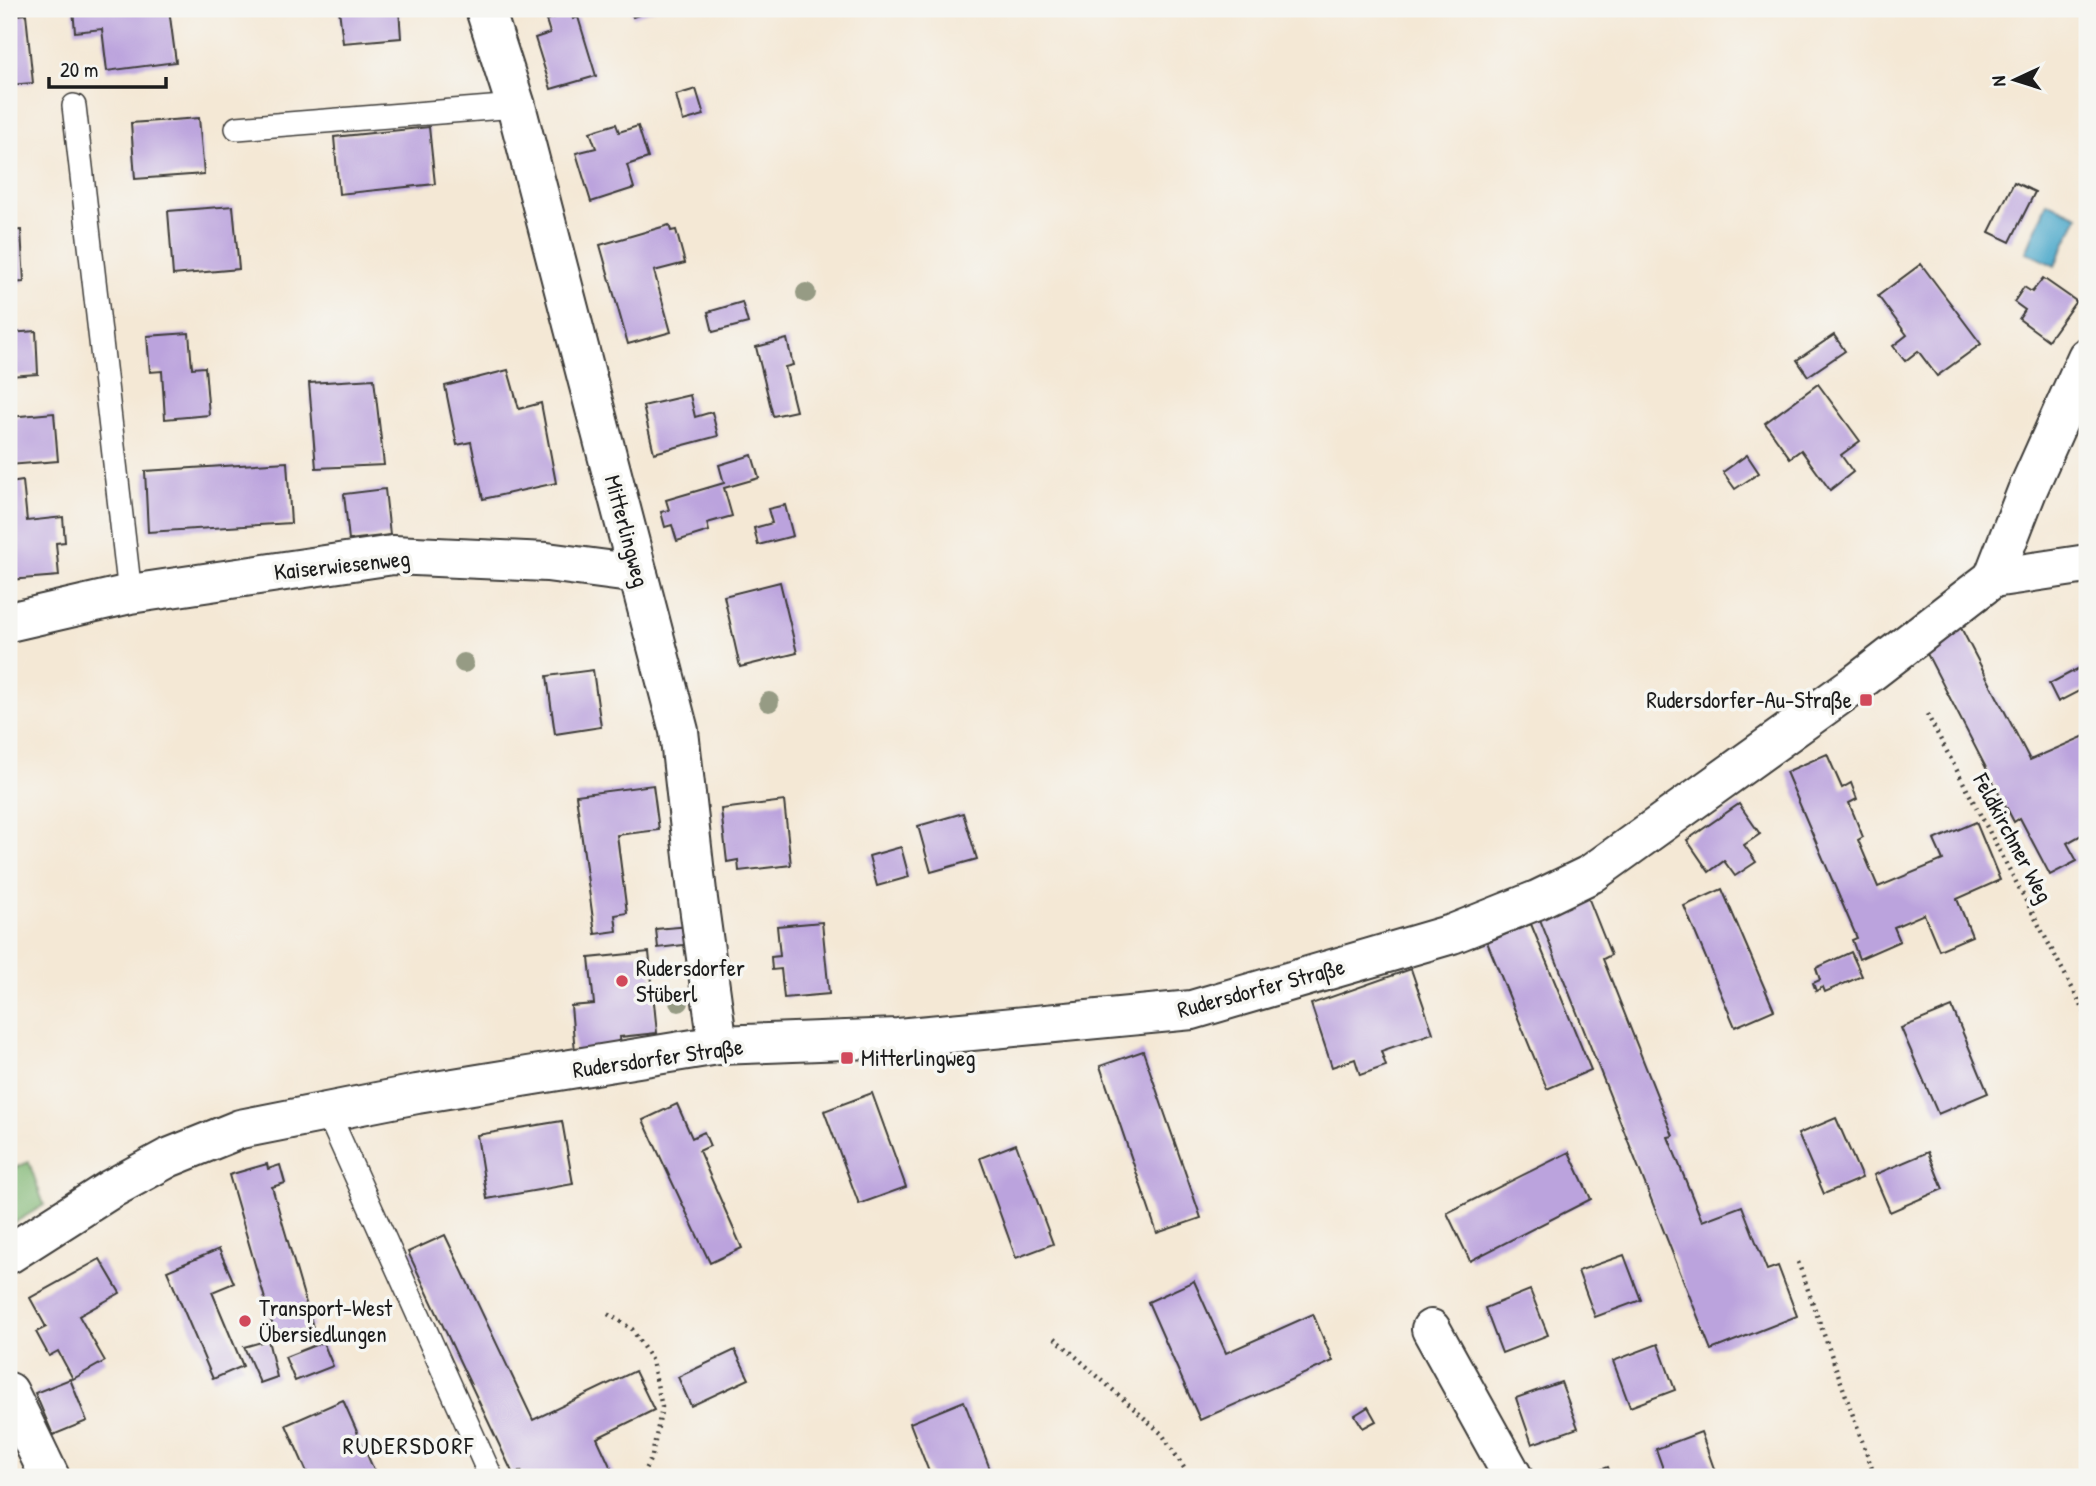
<svg xmlns="http://www.w3.org/2000/svg" width="2096" height="1486" font-family="'Patrick Hand',sans-serif">
	<style>
		.forest { fill: #7fb672; stroke: #4e6947; stroke-width: 2 }
		.water { fill: #4ca8ca; stroke: #346273; stroke-width: 2 }
		.building { fill: #bba3dd }
		.lines { fill: none; stroke-linecap: round; stroke-linejoin: round }
		.lane-casing { stroke: #3c3b38; stroke-width: 26 }
		.street-casing { stroke: #3c3b38; stroke-width: 42 }
		.path { stroke: #3c3b38; stroke-width: 4.5; stroke-dasharray: 2 5; stroke-linecap: butt }
		.lane { stroke: #fff; stroke-width: 23 }
		.street { stroke: #fff; stroke-width: 38 }
		.tree { fill: #969b84 }
		.poi-dot { fill: #d1495b; stroke: #f6f6f2; stroke-width: 2.5 }
		.labels { text-anchor: middle; stroke-width: 7; stroke-linejoin: round; paint-order: stroke }
		.street-label { font-size: 23px; fill: #1c1c1c; stroke: #f6f6f2 }
		.poi-label { font-size: 23px; fill: #1c1c1c; stroke: #f6f6f2; text-anchor: start }
		.neighbourhood-label { font-size: 24px; letter-spacing: 2px; fill: #1c1c1c; stroke: #f6f6f2 }
	</style>
	<rect width="100%" height="100%" fill="#f6f6f2"/>
	<filter id="ink" filterUnits="userSpaceOnUse"><feTurbulence type="fractalNoise" baseFrequency=".0143" numOctaves="2"/><feDisplacementMap in="SourceGraphic" scale="14" xChannelSelector="R" yChannelSelector="G"/><feConvolveMatrix kernelMatrix="1 2 1 2 8 2 1 2 1" color-interpolation-filters="sRGB"/></filter>
	<filter id="wash" filterUnits="userSpaceOnUse"><feTurbulence type="fractalNoise" baseFrequency=".00686" numOctaves="4" result="noise"/><feDisplacementMap in="SourceGraphic" scale="28" xChannelSelector="R" yChannelSelector="G"/><feGaussianBlur stdDeviation="1.57" result="paint"/><feColorMatrix in="noise" values="0 0 0 0 0 0 0 0 0 0 0 0 0 0 0 0 0 1.4 0 .05"/><feComposite in="paint" operator="in"/></filter>
	<g filter="url(#wash)">
		<rect width="100%" height="100%" fill="#f4e8d5"/>
		<path class="forest" d="M 29,1162 L 44,1205 L 9,1226 L 9,1170 Z"/>
		<path class="water" d="M 2047,202 L 2078,216 L 2055,266 L 2026,252 Z"/>
		<g id="blocks">
			<g class="building">
				<path d="M 73,9 L 169,9 L 176,62 L 107,71 L 102,29 L 75,32 Z"/>
				<path d="M 339,9 L 399,9 L 401,38 L 343,43 Z"/>
				<path d="M 630,9 L 656,9 L 633,17 Z"/>
				<path d="M 571,12 L 573,19 L 578,17 L 596,76 L 551,89 L 535,38 L 550,33 L 546,20 Z"/>
				<path d="M 26,14 L 33,83 L 9,85 L 9,16 Z"/>
				<path d="M 696,89 L 704,115 L 683,121 L 676,95 Z"/>
				<path d="M 199,118 L 204,174 L 135,179 L 131,123 Z"/>
				<path d="M 616,124 L 619,132 L 638,126 L 648,158 L 627,165 L 634,188 L 591,202 L 576,153 L 596,148 L 590,132 Z"/>
				<path d="M 429,127 L 435,184 L 339,194 L 334,137 Z"/>
				<path d="M 9,149 L 11,149 L 14,178 L 9,178 Z"/>
				<path d="M 2014,182 L 2035,192 L 2010,242 L 1989,232 Z"/>
				<path d="M 233,206 L 239,269 L 173,275 L 168,211 Z"/>
				<path d="M 669,225 L 671,231 L 676,230 L 685,263 L 654,271 L 671,332 L 628,344 L 600,245 Z"/>
				<path d="M 21,230 L 24,282 L 9,283 L 9,231 Z"/>
				<path d="M 1921,264 L 1981,344 L 1937,376 L 1918,351 L 1905,361 L 1893,346 L 1907,335 L 1878,296 Z"/>
				<path d="M 2043,278 L 2076,301 L 2048,340 L 2019,319 L 2025,310 L 2014,302 L 2024,287 L 2032,292 Z"/>
				<path d="M 742,302 L 748,323 L 713,332 L 708,312 Z"/>
				<path d="M 36,331 L 38,374 L 9,376 L 9,333 Z"/>
				<path d="M 189,333 L 192,368 L 205,367 L 209,415 L 165,419 L 162,371 L 150,372 L 147,336 Z"/>
				<path d="M 1834,335 L 1845,351 L 1808,376 L 1797,360 Z"/>
				<path d="M 787,339 L 793,365 L 785,367 L 796,411 L 773,416 L 756,347 Z"/>
				<path d="M 508,370 L 519,409 L 541,403 L 556,483 L 483,499 L 471,442 L 457,445 L 445,386 Z"/>
				<path d="M 374,379 L 384,465 L 316,468 L 309,383 Z"/>
				<path d="M 1818,384 L 1860,441 L 1841,455 L 1853,472 L 1830,490 L 1801,450 L 1790,458 L 1765,423 Z"/>
				<path d="M 690,395 L 695,417 L 712,412 L 718,436 L 654,453 L 643,406 Z"/>
				<path d="M 54,413 L 58,461 L 9,465 L 9,417 Z"/>
				<path d="M 752,455 L 759,478 L 724,488 L 732,516 L 707,523 L 709,531 L 677,541 L 672,525 L 665,527 L 661,512 L 669,510 L 666,500 L 724,483 L 719,465 Z"/>
				<path d="M 1747,455 L 1759,473 L 1735,489 L 1723,472 Z"/>
				<path d="M 287,462 L 291,523 L 148,532 L 145,471 Z"/>
				<path d="M 23,481 L 27,521 L 63,517 L 65,542 L 56,543 L 59,576 L 9,580 L 9,483 Z"/>
				<path d="M 385,489 L 390,535 L 349,540 L 344,494 Z"/>
				<path d="M 785,505 L 793,536 L 758,545 L 754,528 L 772,523 L 768,509 Z"/>
				<path d="M 780,582 L 797,653 L 740,667 L 724,596 Z"/>
				<path d="M 1960,626 L 2030,760 L 2087,735 L 2087,832 L 2067,843 L 2077,861 L 2050,875 L 2020,818 L 2014,822 L 1923,646 Z"/>
				<path d="M 2087,664 L 2087,687 L 2058,702 L 2049,684 Z"/>
				<path d="M 593,670 L 601,727 L 555,734 L 547,676 Z"/>
				<path d="M 1827,754 L 1842,788 L 1851,783 L 1857,799 L 1849,803 L 1863,837 L 1858,840 L 1878,887 L 1943,860 L 1934,840 L 1976,822 L 2000,880 L 1957,899 L 1972,936 L 1939,950 L 1924,914 L 1894,927 L 1900,941 L 1859,959 L 1852,940 L 1857,938 L 1786,772 Z"/>
				<path d="M 653,785 L 659,830 L 617,835 L 627,913 L 615,915 L 617,931 L 595,934 L 576,795 Z"/>
				<path d="M 784,801 L 791,865 L 739,871 L 738,860 L 727,862 L 721,809 Z"/>
				<path d="M 1739,804 L 1760,834 L 1744,845 L 1756,862 L 1735,876 L 1724,861 L 1709,872 L 1687,840 Z"/>
				<path d="M 963,813 L 977,859 L 931,872 L 918,826 Z"/>
				<path d="M 901,847 L 909,877 L 877,886 L 869,856 Z"/>
				<path d="M 1722,889 L 1774,1010 L 1735,1027 L 1684,906 Z"/>
				<path d="M 1588,897 L 1611,955 L 1603,959 L 1673,1136 L 1668,1137 L 1702,1221 L 1742,1206 L 1767,1270 L 1778,1266 L 1797,1316 L 1711,1350 L 1539,917 Z"/>
				<path d="M 822,922 L 829,994 L 784,998 L 781,969 L 772,970 L 771,957 L 780,956 L 777,926 Z"/>
				<path d="M 1531,924 L 1591,1070 L 1547,1089 L 1487,942 Z"/>
				<path d="M 690,926 L 692,944 L 658,948 L 656,929 Z"/>
				<path d="M 649,952 L 657,1033 L 620,1037 L 621,1047 L 575,1052 L 571,1006 L 594,1004 L 589,958 Z"/>
				<path d="M 1851,952 L 1862,976 L 1825,992 L 1823,987 L 1816,991 L 1813,983 L 1820,980 L 1816,968 Z"/>
				<path d="M 1411,969 L 1433,1033 L 1381,1051 L 1386,1066 L 1360,1075 L 1355,1059 L 1332,1067 L 1311,1004 Z"/>
				<path d="M 1952,1007 L 1988,1093 L 1938,1114 L 1901,1028 Z"/>
				<path d="M 1143,1051 L 1201,1218 L 1157,1233 L 1100,1066 Z"/>
				<path d="M 872,1093 L 906,1187 L 859,1204 L 824,1111 Z"/>
				<path d="M 677,1104 L 692,1138 L 704,1132 L 710,1146 L 699,1151 L 742,1248 L 710,1263 L 643,1120 Z"/>
				<path d="M 1836,1118 L 1862,1178 L 1824,1194 L 1798,1134 Z"/>
				<path d="M 562,1121 L 573,1184 L 487,1199 L 477,1135 Z"/>
				<path d="M 1016,1144 L 1053,1244 L 1016,1258 L 980,1158 Z"/>
				<path d="M 1569,1152 L 1591,1199 L 1470,1261 L 1447,1213 Z"/>
				<path d="M 1928,1152 L 1943,1189 L 1890,1212 L 1874,1175 Z"/>
				<path d="M 267,1164 L 268,1169 L 280,1165 L 285,1183 L 272,1187 L 313,1327 L 276,1337 L 229,1175 Z"/>
				<path d="M 445,1235 L 533,1420 L 635,1371 L 654,1410 L 597,1438 L 615,1477 L 524,1477 L 521,1471 L 513,1474 L 408,1252 Z"/>
				<path d="M 219,1249 L 234,1283 L 212,1292 L 243,1366 L 213,1379 L 167,1271 Z"/>
				<path d="M 1624,1255 L 1641,1300 L 1595,1317 L 1578,1271 Z"/>
				<path d="M 100,1259 L 120,1293 L 79,1316 L 105,1361 L 73,1379 L 58,1351 L 49,1356 L 36,1332 L 46,1327 L 30,1298 Z"/>
				<path d="M 1194,1281 L 1226,1353 L 1313,1314 L 1333,1361 L 1200,1420 L 1148,1302 Z"/>
				<path d="M 1530,1290 L 1548,1335 L 1502,1353 L 1485,1308 Z"/>
				<path d="M 268,1340 L 277,1377 L 260,1383 L 244,1347 Z"/>
				<path d="M 323,1342 L 333,1366 L 295,1381 L 285,1357 Z"/>
				<path d="M 1658,1344 L 1675,1390 L 1630,1407 L 1613,1361 Z"/>
				<path d="M 735,1350 L 749,1379 L 691,1406 L 678,1377 Z"/>
				<path d="M 70,1379 L 87,1421 L 53,1435 L 35,1393 Z"/>
				<path d="M 1561,1382 L 1578,1428 L 1532,1444 L 1516,1398 Z"/>
				<path d="M 343,1400 L 377,1477 L 309,1477 L 286,1425 Z"/>
				<path d="M 964,1401 L 993,1477 L 931,1477 L 910,1423 Z"/>
				<path d="M 1368,1407 L 1376,1421 L 1363,1428 L 1355,1415 Z"/>
				<path d="M 1701,1432 L 1717,1477 L 1666,1477 L 1656,1449 Z"/>
				<path d="M 1608,1467 L 1612,1477 L 1581,1477 Z"/>
			</g>
		</g>
	</g>
	<g filter="url(#ink)">
		<use href="#blocks" fill-opacity="0" stroke="#3c3b38" stroke-width="2"/>
		<g class="lines">
			<g class="lane-casing">
				<g id="lane">
					<path d="M 74,106 L 130,594"/>
					<path d="M 237,128 L 516,106"/>
					<path d="M 327,1111 L 491,1477"/>
				</g>
			</g>
			<g class="street-casing">
				<g id="street">
					<path d="M 485,9 L 516,106 L 679,731 L 697,892 L 718,1045"/>
					<path d="M 1993,578 L 2027,491 L 2087,357"/>
					<path d="M 9,622 L 130,594 L 393,555 L 547,562 L 638,574"/>
					<path d="M 9,1254 L 111,1189 L 168,1158 L 240,1129 L 417,1094 L 718,1045 L 898,1038 L 1192,1010 L 1452,934 L 1537,900 L 1591,874 L 1858,682 L 1993,578 L 2087,564"/>
					<path d="M 1431,1329 L 1513,1477"/>
					<path d="M 9,1392 L 50,1477"/>
				</g>
			</g>
			<g class="path">
				<path d="M 1927,714 L 2087,1016"/>
				<path d="M 1798,1262 L 1875,1477"/>
				<path d="M 608,1314 L 632,1329 L 652,1361 L 662,1407 L 652,1456 L 641,1477"/>
				<path d="M 1055,1338 L 1162,1434 L 1190,1477"/>
			</g>
			<use href="#lane" class="lane"/>
			<use href="#street" class="street"/>
		</g>
		<g class="tree">
			<circle cx="806" cy="293" r="10"/>
			<circle cx="464" cy="663" r="10"/>
			<circle cx="769" cy="702" r="10"/>
			<circle cx="679" cy="1002" r="10"/>
		</g>
	</g>
	<g class="poi-dot">
		<rect x="1859" y="693" width="14" height="14" rx="3.5"/>
		<circle cx="622" cy="981" r="7"/>
		<rect x="840" y="1051" width="14" height="14" rx="3.5"/>
		<circle cx="245" cy="1321" r="7"/>
	</g>
	<g class="labels">
		<g class="street-label">
			<text transform="translate(627 531) rotate(75)" y="8">Mitterlingweg</text>
			<text transform="translate(342 565) rotate(-6)" y="8">Kaiserwiesenweg</text>
			<text transform="translate(2013 838) rotate(62)" y="8">Feldkirchner Weg</text>
			<text transform="translate(1261 988) rotate(-15)" y="8">Rudersdorfer Straße</text>
			<text transform="translate(658 1058) rotate(-8)" y="8">Rudersdorfer Straße</text>
		</g>
		<g class="poi-label">
			<text x="1852" y="708" text-anchor="end">Rudersdorfer-Au-Straße</text>
			<text x="636" y="976">Rudersdorfer<tspan x="636" dy="26">Stüberl</tspan></text>
			<text x="861" y="1066">Mitterlingweg</text>
			<text x="259" y="1316">Transport-West<tspan x="259" dy="26">Übersiedlungen</tspan></text>
		</g>
		<g class="neighbourhood-label">
			<text x="409" y="1454">RUDERSDORF</text>
		</g>
	</g>
	<rect width="2096" height="1486" fill="none" stroke="#f6f6f2" stroke-width="35"/>
	<g transform="translate(2015 80) rotate(266)" stroke="#f6f6f2" stroke-width="5" paint-order="stroke">
	<path d="M0-5L12 26L0 18L-12 26Z" fill="#1c1c1c"/>
	<text y="-10" font-size="19" font-weight="bold" text-anchor="middle" fill="#1c1c1c">N</text>
	</g>
	<path d="M49 77v10h117v-10" fill="none" stroke="#1c1c1c" stroke-width="3.5"/>
	<text x="60" y="77" font-size="21" fill="#1c1c1c" stroke="#f6f6f2" stroke-width="5" paint-order="stroke">20 m</text>
</svg>
